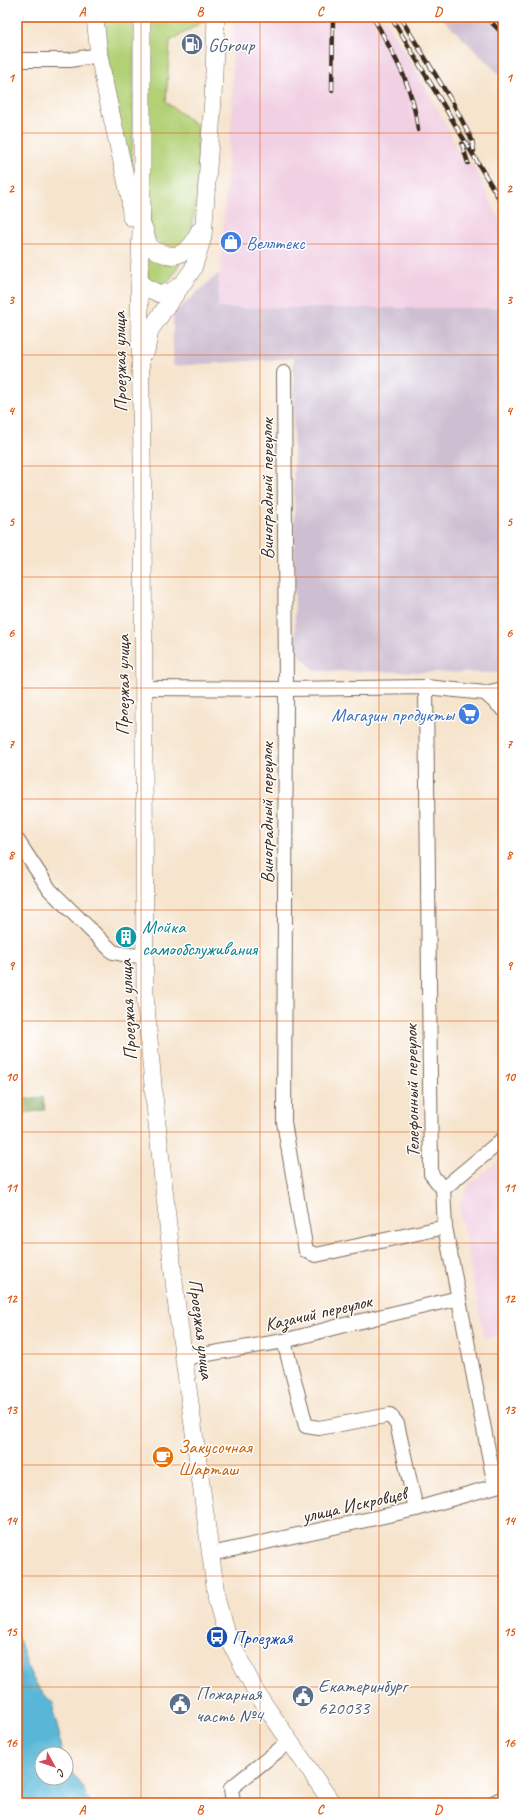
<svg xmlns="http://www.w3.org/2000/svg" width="520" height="1820" font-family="Caveat,sans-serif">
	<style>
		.built { fill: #f1d0e3 }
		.industrial { fill: #cebed1 }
		.green { fill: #b2d076; stroke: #767d4a }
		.forest { fill: #8db267; stroke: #646e42 }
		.water { fill: #58b7d7; stroke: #4a707a }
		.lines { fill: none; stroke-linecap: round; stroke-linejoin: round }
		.minor-casing { stroke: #7c6b5b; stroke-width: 16 }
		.major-casing { stroke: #7c6b5b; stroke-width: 18 }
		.minor { stroke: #fff; stroke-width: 14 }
		.major { stroke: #fff; stroke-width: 17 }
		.rail-casing { stroke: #3b2a1e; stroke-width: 4.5 }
		.rail { stroke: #fff; stroke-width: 3; stroke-dasharray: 9; stroke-linecap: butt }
		.grid { fill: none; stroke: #df570d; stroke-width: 1; stroke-opacity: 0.55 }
		.labels { text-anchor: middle; stroke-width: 3; stroke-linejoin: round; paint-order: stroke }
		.service-label { font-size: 19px; fill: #4e5e75; stroke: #fff; text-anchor: start }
		.shop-label { font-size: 19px; fill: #366cbe; stroke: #fff; text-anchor: start }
		.street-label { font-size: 19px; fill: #3b2a1e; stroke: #fff }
		.culture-label { font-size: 19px; fill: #0d838f; stroke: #fff; text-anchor: start }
		.food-label { font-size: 19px; fill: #c56008; stroke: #fff; text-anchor: start }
		.transit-label { font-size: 19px; fill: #164399; stroke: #fff; text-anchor: start }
		.neatline { fill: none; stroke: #df570d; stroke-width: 1.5 }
		.grid-label { font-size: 13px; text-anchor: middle; font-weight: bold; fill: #df570d }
	</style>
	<rect width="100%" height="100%" fill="#fff"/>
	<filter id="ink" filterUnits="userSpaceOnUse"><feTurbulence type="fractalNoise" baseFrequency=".025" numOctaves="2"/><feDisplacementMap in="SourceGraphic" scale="8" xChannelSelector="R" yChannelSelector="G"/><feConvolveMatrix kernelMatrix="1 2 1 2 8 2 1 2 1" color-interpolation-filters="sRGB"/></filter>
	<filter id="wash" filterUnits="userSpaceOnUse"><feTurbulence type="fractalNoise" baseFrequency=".012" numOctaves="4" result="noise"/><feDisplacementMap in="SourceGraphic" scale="16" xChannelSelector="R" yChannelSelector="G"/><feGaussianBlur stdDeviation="0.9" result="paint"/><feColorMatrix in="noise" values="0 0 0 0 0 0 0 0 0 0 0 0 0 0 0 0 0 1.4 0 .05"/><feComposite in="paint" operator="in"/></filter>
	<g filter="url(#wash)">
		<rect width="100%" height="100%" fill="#f6e4cd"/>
		<g class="built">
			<path d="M 233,17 L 383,17 L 418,73 L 449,130 L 462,163 L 472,163 L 503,226 L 503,308 L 217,308 L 232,114 Z"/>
			<path d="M 503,1157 L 503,1334 L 484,1339 L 459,1206 L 469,1185 Z"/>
		</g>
		<g class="industrial">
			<path d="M 441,17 L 503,17 L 503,78 Z"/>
			<path d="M 219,273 L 218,308 L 503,308 L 503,673 L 315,671 L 295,650 L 293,358 L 173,366 L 173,314 Z"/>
		</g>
		<g class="green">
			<path d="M 102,17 L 133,17 L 134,41 L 132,173 L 109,80 Z"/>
			<path d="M 143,17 L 206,17 L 206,20 L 170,41 L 166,102 L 198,126 C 197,160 201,216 184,245 C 167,249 159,246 150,232 Z"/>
			<path d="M 148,251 L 180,262 C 174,274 170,284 157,287 C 144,279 146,266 148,251 Z"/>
		</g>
		<path class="forest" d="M 43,1097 L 45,1110 L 17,1114 L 17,1100 Z"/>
		<path class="water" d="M 17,1638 L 20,1641 C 28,1669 31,1683 54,1704 L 53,1711 L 59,1733 L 61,1754 L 42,1754 L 42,1778 L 66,1778 L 66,1765 L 81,1784 L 90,1803 L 17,1803 Z"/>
	</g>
	<g filter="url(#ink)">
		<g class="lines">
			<g class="minor-casing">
				<g id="minor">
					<path d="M 17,60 L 70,60 L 99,55"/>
					<path d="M 284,373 L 286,689 L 284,1122 L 306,1251 L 316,1255 L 445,1227"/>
					<path d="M 426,687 L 431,1174 L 443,1189 L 445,1227 L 495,1486"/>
					<path d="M 143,688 L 286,689 L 426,687 L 485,693"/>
					<path d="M 503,689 L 485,693 L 503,709"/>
					<path d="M 17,840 L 50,890 L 113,952 L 127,955 L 145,956"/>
					<path d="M 443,1189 L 503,1139"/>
					<path d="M 284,1341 L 306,1426 L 319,1428 L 390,1415 L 397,1424 L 416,1509"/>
					<path d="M 184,1358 L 284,1341 L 340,1326 L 459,1298"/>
					<path d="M 211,1554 L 416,1509 L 503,1484"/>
					<path d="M 233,1803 L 231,1788 L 290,1741"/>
					<path d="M 493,1803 L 503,1798"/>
				</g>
			</g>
			<g class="major-casing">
				<g id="major">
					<path d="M 95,17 L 99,55 L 106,91 L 130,198 L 131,217"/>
					<path d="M 142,17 L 142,208 L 139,279 L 143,515 L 145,995 L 154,1096 L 177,1308 L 217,1601 L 226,1633 L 256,1692 L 332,1803"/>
					<path d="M 144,228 L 149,246 C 171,263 190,256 199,231"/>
					<path d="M 139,279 L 145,287 L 160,294 L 172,291 L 182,284"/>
					<path d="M 146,351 L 150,330 L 193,269 L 203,237 L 213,99 L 216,17"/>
				</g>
			</g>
			<use href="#minor" class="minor"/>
			<use href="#major" class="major"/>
			<g class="rail-casing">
				<g id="rail">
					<path d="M 373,17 C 394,55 413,85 418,130"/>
					<path d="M 391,17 L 503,205"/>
					<path d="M 400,17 L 454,105 L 472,140 L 474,151"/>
					<path d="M 486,17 L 503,34"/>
					<path d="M 332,90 L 333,17"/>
					<path d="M 462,144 L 468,163"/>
				</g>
			</g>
			<use href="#rail" class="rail"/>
		</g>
	</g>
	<path class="grid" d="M 141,17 L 141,1803M 260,17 L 260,1803M 379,17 L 379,1803M 17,133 L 503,133M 17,244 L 503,244M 17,355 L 503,355M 17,466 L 503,466M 17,577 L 503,577M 17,688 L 503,688M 17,799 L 503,799M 17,910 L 503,910M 17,1021 L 503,1021M 17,1132 L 503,1132M 17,1243 L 503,1243M 17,1354 L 503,1354M 17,1465 L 503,1465M 17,1576 L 503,1576M 17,1687 L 503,1687"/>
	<defs>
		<g id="fuel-disc" transform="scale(1.15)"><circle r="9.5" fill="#5c6f8a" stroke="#fff"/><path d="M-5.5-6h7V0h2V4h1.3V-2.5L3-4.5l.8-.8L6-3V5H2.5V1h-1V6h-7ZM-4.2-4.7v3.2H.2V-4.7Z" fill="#fff"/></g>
		<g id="shop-disc" transform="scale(1.15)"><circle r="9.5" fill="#3f7fe0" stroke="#fff"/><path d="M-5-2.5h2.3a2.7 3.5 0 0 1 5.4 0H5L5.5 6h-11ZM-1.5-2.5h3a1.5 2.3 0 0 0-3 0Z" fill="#fff"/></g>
		<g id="supermarket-disc" transform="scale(1.15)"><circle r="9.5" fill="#3f7fe0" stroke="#fff"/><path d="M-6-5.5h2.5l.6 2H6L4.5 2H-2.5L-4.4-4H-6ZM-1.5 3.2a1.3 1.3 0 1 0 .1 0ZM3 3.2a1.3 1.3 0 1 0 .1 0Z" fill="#fff"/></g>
		<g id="building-disc" transform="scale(1.15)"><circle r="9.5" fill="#0f9aa8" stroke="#fff"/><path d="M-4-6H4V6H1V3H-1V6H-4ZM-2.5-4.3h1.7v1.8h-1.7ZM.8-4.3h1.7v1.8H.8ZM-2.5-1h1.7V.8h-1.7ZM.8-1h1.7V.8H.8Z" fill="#fff"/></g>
		<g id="cafe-disc" transform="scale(1.15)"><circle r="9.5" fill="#e8710a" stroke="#fff"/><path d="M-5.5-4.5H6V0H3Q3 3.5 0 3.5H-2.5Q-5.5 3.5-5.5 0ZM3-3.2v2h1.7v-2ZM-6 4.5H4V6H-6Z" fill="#fff"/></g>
		<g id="bus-disc" transform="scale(1.15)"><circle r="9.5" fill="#1a4fb4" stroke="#fff"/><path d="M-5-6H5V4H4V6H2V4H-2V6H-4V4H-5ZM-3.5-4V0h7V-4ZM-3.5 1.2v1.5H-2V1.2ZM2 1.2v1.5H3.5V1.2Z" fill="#fff"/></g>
		<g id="civic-disc" transform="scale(1.15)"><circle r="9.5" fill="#5c6f8a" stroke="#fff"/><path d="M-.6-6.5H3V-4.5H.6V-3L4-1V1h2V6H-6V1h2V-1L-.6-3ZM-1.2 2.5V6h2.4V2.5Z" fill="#fff"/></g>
	</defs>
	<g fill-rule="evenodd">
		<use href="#fuel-disc" x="192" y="44"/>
		<use href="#shop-disc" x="231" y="242"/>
		<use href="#supermarket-disc" x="469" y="714"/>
		<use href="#building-disc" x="126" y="937"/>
		<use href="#cafe-disc" x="163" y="1457"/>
		<use href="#bus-disc" x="217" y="1637"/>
		<use href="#civic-disc" x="303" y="1696"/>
		<use href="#civic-disc" x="180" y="1704"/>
	</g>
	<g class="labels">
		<g class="service-label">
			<text x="208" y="51">GGroup</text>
			<text x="318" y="1692">Екатеринбург<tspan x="318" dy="22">620033</tspan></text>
			<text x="196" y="1700">Пожарная<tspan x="196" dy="22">часть №4</tspan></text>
		</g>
		<g class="shop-label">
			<text x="246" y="249">Веллтекс</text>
			<text x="454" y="721" text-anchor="end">Магазин продукты</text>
		</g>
		<g class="street-label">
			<text transform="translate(119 362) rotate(-91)" y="7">Проезжая улица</text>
			<text transform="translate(266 489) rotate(-90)" y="7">Виноградный переулок</text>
			<text transform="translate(122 685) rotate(-90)" y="7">Проезжая улица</text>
			<text transform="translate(266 813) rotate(-90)" y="7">Виноградный переулок</text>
			<text transform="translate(127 1010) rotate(-93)" y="7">Проезжая улица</text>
			<text transform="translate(411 1091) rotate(-91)" y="7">Телефонный переулок</text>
			<text transform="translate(318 1312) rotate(-13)" y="7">Казачий переулок</text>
			<text transform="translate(202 1329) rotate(83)" y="7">Проезжая улица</text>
			<text transform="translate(354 1504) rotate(-13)" y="7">улица Искровцев</text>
		</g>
		<g class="culture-label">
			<text x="142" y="933">Мойка<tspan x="142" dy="22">самообслуживания</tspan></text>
		</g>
		<g class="food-label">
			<text x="178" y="1453">Закусочная<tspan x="178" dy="22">Шарташ</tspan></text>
		</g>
		<g class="transit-label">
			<text x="232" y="1644">Проезжая</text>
		</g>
	</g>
	<rect width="520" height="1820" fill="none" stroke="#fff" stroke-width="44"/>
	<g transform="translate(54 1766) rotate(130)"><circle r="19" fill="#ffffff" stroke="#b1aaa5"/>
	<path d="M0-3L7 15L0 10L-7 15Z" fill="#d1495b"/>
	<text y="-6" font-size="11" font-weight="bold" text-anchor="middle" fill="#3b2a1e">С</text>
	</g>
	<rect x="22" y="22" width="476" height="1776" class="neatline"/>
	<g class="grid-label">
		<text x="82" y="16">A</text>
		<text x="200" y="16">B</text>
		<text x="320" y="16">C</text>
		<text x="438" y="16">D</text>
		<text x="11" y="82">1</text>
		<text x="509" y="82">1</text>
		<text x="11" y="193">2</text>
		<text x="509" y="193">2</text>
		<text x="11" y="304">3</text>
		<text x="509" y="304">3</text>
		<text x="11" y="415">4</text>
		<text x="509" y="415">4</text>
		<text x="11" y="526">5</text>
		<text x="509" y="526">5</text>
		<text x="11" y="637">6</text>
		<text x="509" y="637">6</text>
		<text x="11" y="748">7</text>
		<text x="509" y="748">7</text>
		<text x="11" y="859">8</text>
		<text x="509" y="859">8</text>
		<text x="11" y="970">9</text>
		<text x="509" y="970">9</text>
		<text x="11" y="1081">10</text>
		<text x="509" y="1081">10</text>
		<text x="11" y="1192">11</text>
		<text x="509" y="1192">11</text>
		<text x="11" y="1303">12</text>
		<text x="509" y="1303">12</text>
		<text x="11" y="1414">13</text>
		<text x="509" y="1414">13</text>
		<text x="11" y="1525">14</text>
		<text x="509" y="1525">14</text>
		<text x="11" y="1636">15</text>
		<text x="509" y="1636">15</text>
		<text x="11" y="1747">16</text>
		<text x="509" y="1747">16</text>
		<text x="82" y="1814">A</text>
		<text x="200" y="1814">B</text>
		<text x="320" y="1814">C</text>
		<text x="438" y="1814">D</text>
	</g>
</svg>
